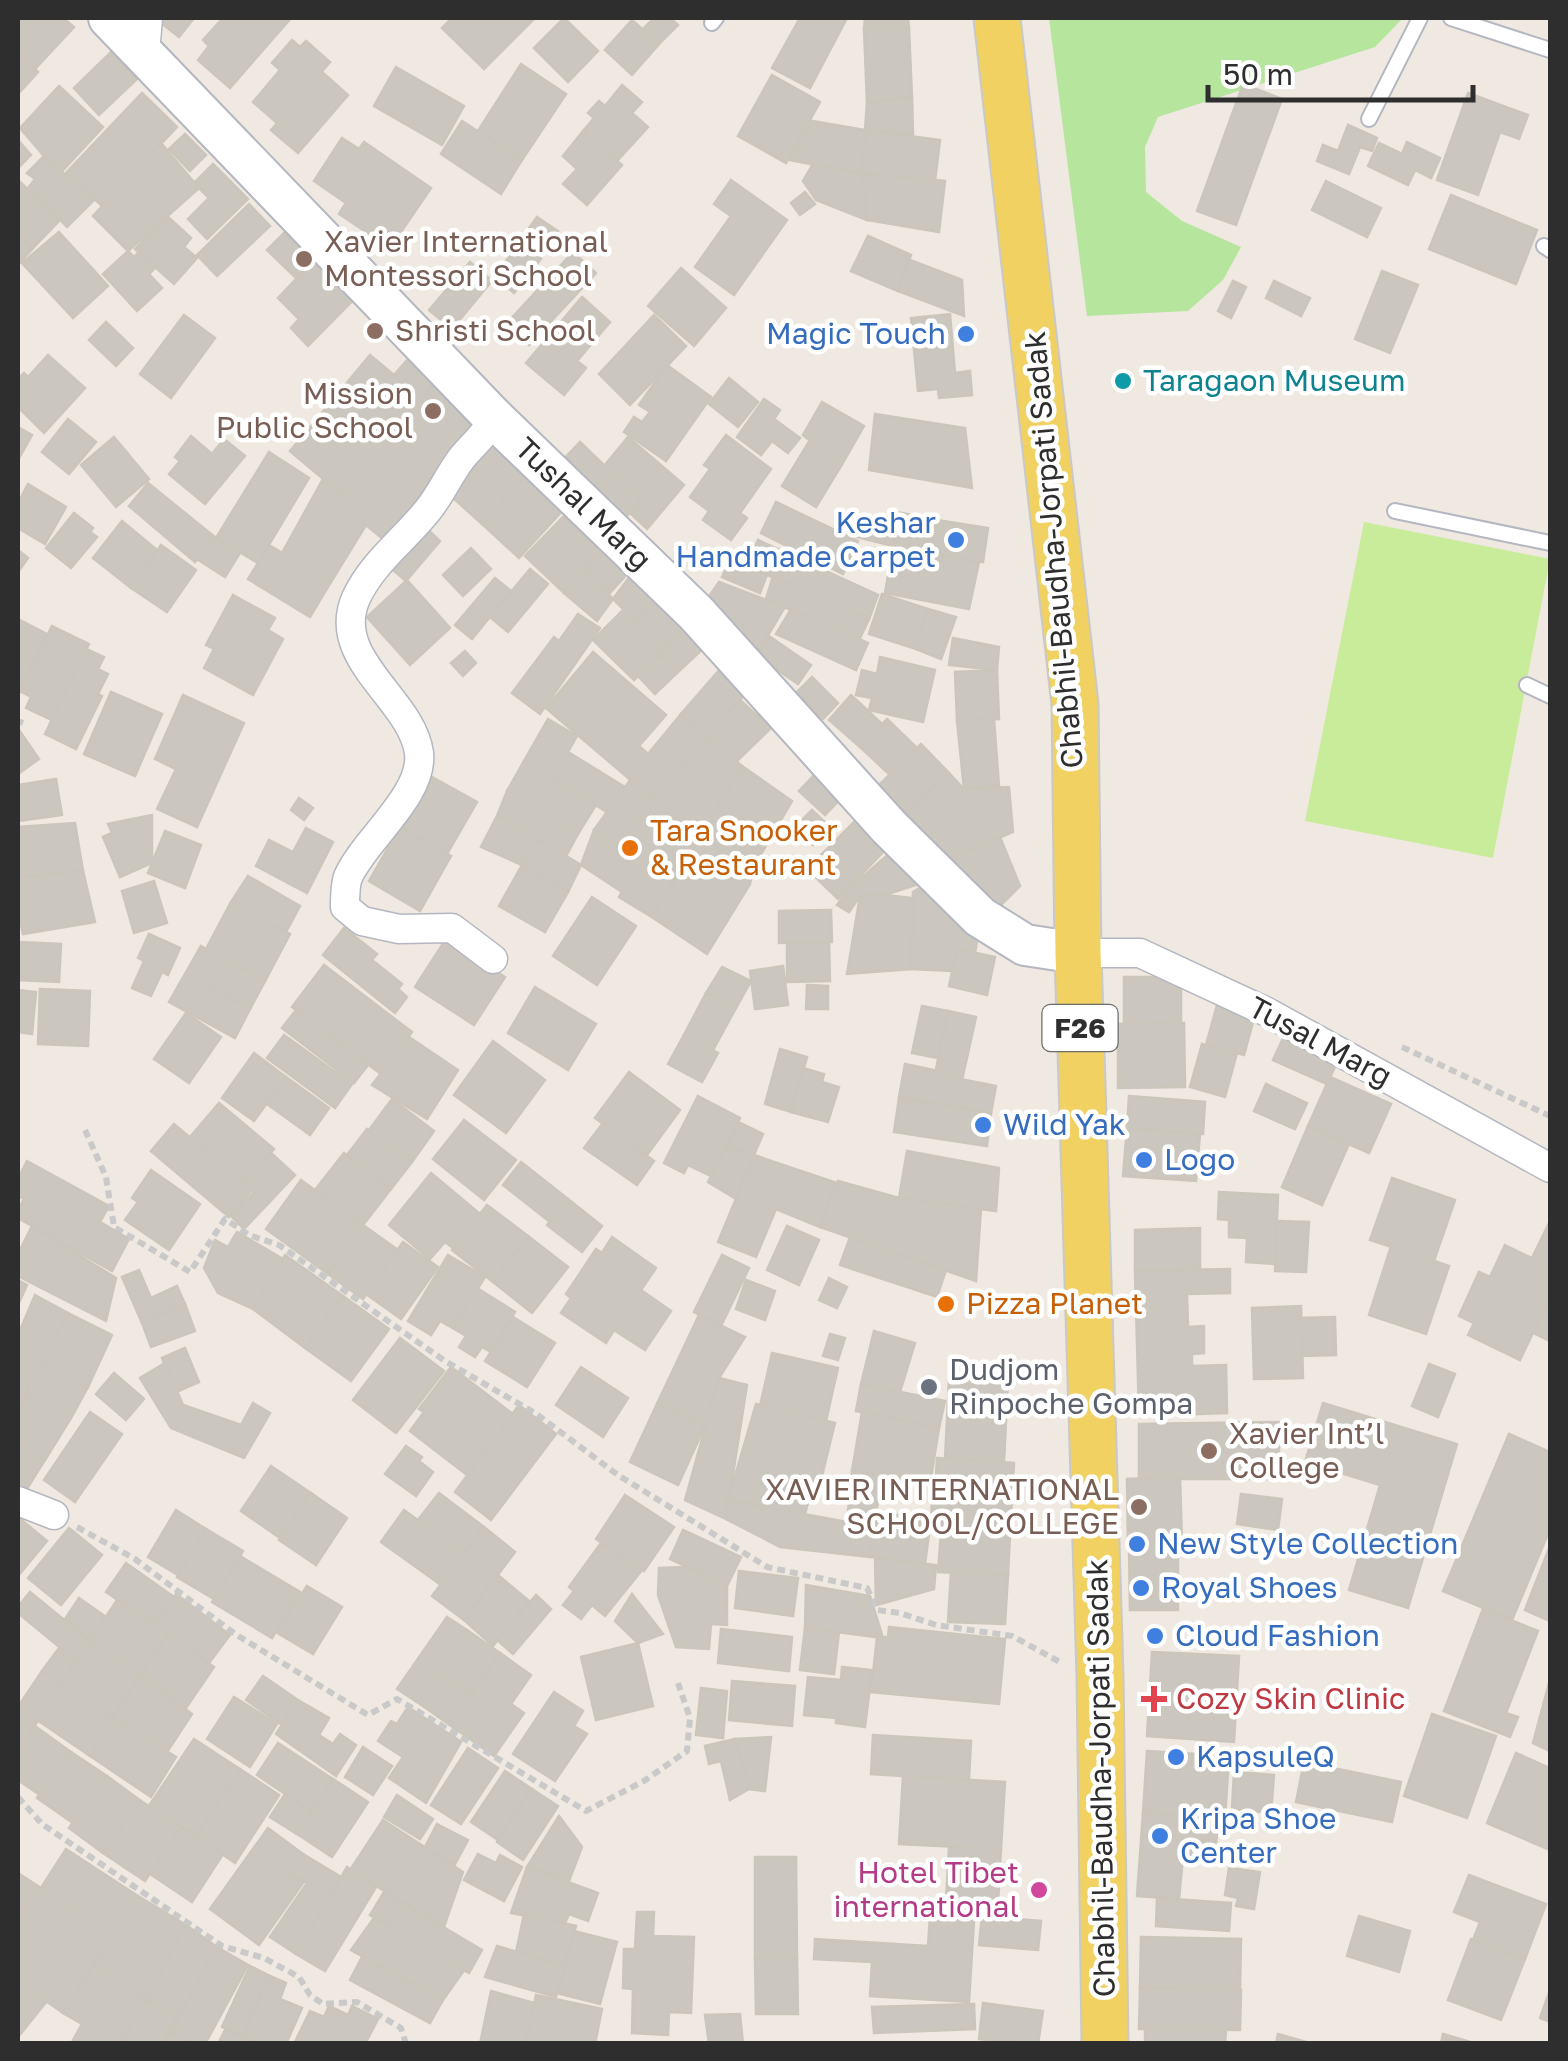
<svg xmlns="http://www.w3.org/2000/svg" width="1568" height="2061" font-family="'Golos Text',sans-serif">
	<style>
		.green { fill: #b6e59e }
		.pitch { fill: #c9ec9a }
		.building { fill: #cbc7bf; stroke: #cbc5ba; stroke-width: 2.5 }
		.lines { fill: none; stroke-linecap: round; stroke-linejoin: round }
		.lane-casing { stroke: #b4b7c1; stroke-width: 18 }
		.street-casing { stroke: #b4b7c1; stroke-width: 31 }
		.secondary-casing { stroke: #b4b7c1; stroke-width: 44 }
		.primary-casing { stroke: #c9c9c9; stroke-width: 49 }
		.path { stroke: #c9c9c9; stroke-width: 6; stroke-dasharray: 8 5; stroke-linecap: butt }
		.lane { stroke: #fff; stroke-width: 14 }
		.street { stroke: #fff; stroke-width: 28 }
		.secondary { stroke: #fff; stroke-width: 40 }
		.primary { stroke: #f2d163; stroke-width: 45 }
		.education-dot { fill: #8d6e63; stroke: #fff; stroke-width: 4 }
		.shop-dot { fill: #3f7fe0; stroke: #fff; stroke-width: 4 }
		.culture-dot { fill: #0f9aa8; stroke: #fff; stroke-width: 4 }
		.food-dot { fill: #e8710a; stroke: #fff; stroke-width: 4 }
		.worship-dot { fill: #6b7280; stroke: #fff; stroke-width: 4 }
		.health-dot { fill: #e0444e; stroke: #fff; stroke-width: 4 }
		.hotel-dot { fill: #d1479c; stroke: #fff; stroke-width: 4 }
		.labels { text-anchor: middle; stroke-width: 9; stroke-linejoin: round; paint-order: stroke }
		.shield { fill: #fff; stroke: #6d6d6d; stroke-width: 2.5 }
		.shield-label { font-size: 28px; font-weight: bold; fill: #2e2e2e }
		.education-label { font-size: 30px; fill: #785e54; stroke: #fff; text-anchor: start }
		.shop-label { font-size: 30px; fill: #366cbe; stroke: #fff; text-anchor: start }
		.culture-label { font-size: 30px; fill: #0d838f; stroke: #fff; text-anchor: start }
		.street-label { font-size: 30px; fill: #2e2e2e; stroke: #fff }
		.food-label { font-size: 30px; fill: #c56008; stroke: #fff; text-anchor: start }
		.worship-label { font-size: 30px; fill: #5b616d; stroke: #fff; text-anchor: start }
		.health-label { font-size: 30px; fill: #be3a42; stroke: #fff; text-anchor: start }
		.hotel-label { font-size: 30px; fill: #b23c85; stroke: #fff; text-anchor: end }
	</style>
	<rect width="100%" height="100%" fill="#efe9e1"/>
	<path class="green" d="M 1049,18 L 1403,18 L 1375,47 L 1158,117 L 1145,147 L 1146,192 L 1182,221 L 1241,247 L 1223,280 L 1188,311 L 1087,316 Z"/>
	<path class="pitch" d="M 1364,522 L 1550,559 L 1493,858 L 1305,821 Z"/>
	<g class="building">
		<path d="M 18,18 L 63,18 L 74,27 L 35,69 L 18,52 Z"/>
		<path d="M 158,18 L 194,18 L 179,37 L 157,20 Z"/>
		<path d="M 223,18 L 291,18 L 230,88 L 198,60 L 209,46 L 203,40 Z"/>
		<path d="M 452,18 L 535,18 L 484,69 L 442,28 Z"/>
		<path d="M 564,18 L 598,51 L 568,82 L 534,48 Z"/>
		<path d="M 654,18 L 670,18 L 678,25 L 659,44 L 643,29 Z"/>
		<path d="M 800,18 L 847,18 L 810,88 L 772,68 Z"/>
		<path d="M 865,18 L 908,18 L 909,29 L 864,29 Z"/>
		<path d="M 632,20 L 659,44 L 632,75 L 605,50 Z"/>
		<path d="M 864,29 L 909,29 L 912,97 L 867,103 Z"/>
		<path d="M 292,40 L 300,47 L 306,41 L 330,62 L 277,123 L 253,102 L 280,70 L 272,63 Z"/>
		<path d="M 18,52 L 38,72 L 18,94 Z"/>
		<path d="M 111,52 L 137,79 L 99,115 L 74,88 Z"/>
		<path d="M 521,64 L 566,94 L 522,160 L 478,131 Z"/>
		<path d="M 396,67 L 464,106 L 442,145 L 374,106 Z"/>
		<path d="M 322,72 L 348,95 L 298,153 L 271,130 Z"/>
		<path d="M 772,75 L 820,102 L 786,163 L 738,136 Z"/>
		<path d="M 1243,84 L 1282,99 L 1236,225 L 1197,211 Z"/>
		<path d="M 622,85 L 642,102 L 632,113 L 648,127 L 617,161 L 583,131 L 594,118 L 588,113 L 599,101 L 605,106 Z"/>
		<path d="M 59,86 L 103,127 L 63,170 L 44,156 L 20,128 Z"/>
		<path d="M 142,93 L 177,127 L 102,206 L 66,173 Z"/>
		<path d="M 1468,93 L 1528,115 L 1519,139 L 1500,132 L 1478,195 L 1437,180 Z"/>
		<path d="M 912,97 L 913,135 L 865,130 L 867,103 Z"/>
		<path d="M 462,121 L 522,160 L 501,194 L 441,154 Z"/>
		<path d="M 812,121 L 865,130 L 863,174 L 790,160 Z"/>
		<path d="M 1348,125 L 1377,138 L 1372,151 L 1360,147 L 1349,174 L 1317,161 L 1323,145 L 1338,151 Z"/>
		<path d="M 865,130 L 940,140 L 935,181 L 863,174 Z"/>
		<path d="M 583,131 L 622,165 L 587,205 L 563,184 L 577,169 L 563,156 Z"/>
		<path d="M 185,134 L 206,155 L 190,171 L 169,149 Z"/>
		<path d="M 342,138 L 359,149 L 364,142 L 431,188 L 390,248 L 339,214 L 346,203 L 314,181 Z"/>
		<path d="M 18,140 L 31,155 L 18,168 Z"/>
		<path d="M 1407,142 L 1440,158 L 1431,178 L 1415,170 L 1408,185 L 1368,166 L 1379,143 L 1402,154 Z"/>
		<path d="M 161,143 L 199,188 L 128,251 L 93,216 Z"/>
		<path d="M 44,156 L 94,200 L 67,227 L 29,187 L 35,179 L 27,173 Z"/>
		<path d="M 213,164 L 248,199 L 207,239 L 188,219 L 209,198 L 194,183 Z"/>
		<path d="M 813,164 L 863,174 L 867,220 L 816,200 L 803,181 Z"/>
		<path d="M 863,174 L 945,181 L 939,232 L 867,220 Z"/>
		<path d="M 18,180 L 60,220 L 33,248 L 18,235 Z"/>
		<path d="M 731,180 L 787,220 L 734,295 L 695,267 L 731,216 L 714,204 Z"/>
		<path d="M 1326,181 L 1381,208 L 1367,237 L 1312,210 Z"/>
		<path d="M 805,192 L 815,204 L 800,215 L 791,203 Z"/>
		<path d="M 1451,195 L 1537,230 L 1516,284 L 1429,249 Z"/>
		<path d="M 249,204 L 270,226 L 217,276 L 197,255 Z"/>
		<path d="M 167,216 L 191,238 L 184,247 L 197,258 L 174,284 L 135,249 Z"/>
		<path d="M 537,217 L 558,231 L 547,248 L 525,234 Z"/>
		<path d="M 59,232 L 108,286 L 73,318 L 22,263 Z"/>
		<path d="M 284,233 L 313,261 L 296,278 L 267,250 Z"/>
		<path d="M 18,235 L 33,248 L 18,265 Z"/>
		<path d="M 868,236 L 911,255 L 898,291 L 851,271 Z"/>
		<path d="M 521,242 L 541,259 L 514,293 L 494,276 Z"/>
		<path d="M 128,251 L 134,257 L 139,252 L 154,269 L 149,274 L 162,288 L 137,311 L 103,274 Z"/>
		<path d="M 323,251 L 363,290 L 308,346 L 291,328 L 299,319 L 278,298 Z"/>
		<path d="M 573,252 L 596,273 L 529,345 L 506,324 Z"/>
		<path d="M 910,260 L 962,280 L 964,316 L 898,291 Z"/>
		<path d="M 470,262 L 492,281 L 452,329 L 429,310 Z"/>
		<path d="M 681,268 L 726,308 L 694,346 L 648,306 Z"/>
		<path d="M 1382,271 L 1418,285 L 1390,353 L 1355,339 Z"/>
		<path d="M 1233,281 L 1246,287 L 1231,318 L 1218,311 Z"/>
		<path d="M 1274,281 L 1310,298 L 1301,316 L 1266,298 Z"/>
		<path d="M 582,297 L 610,322 L 577,361 L 586,368 L 564,395 L 526,363 Z"/>
		<path d="M 950,314 L 955,373 L 970,371 L 972,395 L 939,398 L 938,389 L 918,391 L 911,318 Z"/>
		<path d="M 184,315 L 215,338 L 171,398 L 140,374 Z"/>
		<path d="M 654,315 L 686,346 L 630,405 L 599,374 Z"/>
		<path d="M 106,322 L 133,348 L 116,366 L 89,340 Z"/>
		<path d="M 48,355 L 85,388 L 44,433 L 18,407 L 18,379 L 24,373 L 28,377 Z"/>
		<path d="M 370,355 L 394,375 L 408,359 L 436,383 L 341,494 L 290,451 Z"/>
		<path d="M 667,365 L 711,397 L 666,461 L 624,432 L 634,417 L 642,422 L 650,412 L 639,405 Z"/>
		<path d="M 729,378 L 758,402 L 738,427 L 709,404 Z"/>
		<path d="M 434,385 L 484,428 L 388,543 L 366,525 L 341,494 Z"/>
		<path d="M 764,399 L 780,410 L 774,419 L 800,438 L 788,453 L 772,441 L 761,455 L 737,437 Z"/>
		<path d="M 822,402 L 864,426 L 841,466 L 803,435 Z"/>
		<path d="M 875,414 L 965,428 L 972,488 L 869,470 Z"/>
		<path d="M 68,419 L 96,442 L 69,474 L 42,452 Z"/>
		<path d="M 18,427 L 32,435 L 18,460 Z"/>
		<path d="M 726,435 L 771,469 L 740,513 L 747,518 L 731,540 L 703,520 L 709,511 L 690,497 L 710,469 L 704,465 Z"/>
		<path d="M 191,436 L 212,454 L 224,439 L 245,456 L 205,504 L 169,474 L 180,461 L 175,457 Z"/>
		<path d="M 489,436 L 529,473 L 482,524 L 442,488 Z"/>
		<path d="M 114,437 L 149,479 L 116,507 L 81,465 Z"/>
		<path d="M 628,437 L 684,485 L 647,529 L 631,514 L 642,501 L 605,465 Z"/>
		<path d="M 810,440 L 841,466 L 816,507 L 782,486 Z"/>
		<path d="M 580,442 L 641,501 L 622,521 L 561,462 Z"/>
		<path d="M 269,452 L 309,478 L 258,563 L 216,538 Z"/>
		<path d="M 526,476 L 563,510 L 519,558 L 482,524 Z"/>
		<path d="M 323,479 L 341,494 L 366,525 L 331,582 L 282,553 Z"/>
		<path d="M 148,483 L 216,538 L 195,562 L 129,506 Z"/>
		<path d="M 28,484 L 66,507 L 45,544 L 18,528 L 18,503 Z"/>
		<path d="M 776,502 L 858,541 L 843,574 L 761,533 Z"/>
		<path d="M 897,512 L 937,520 L 932,553 L 893,546 Z"/>
		<path d="M 74,513 L 93,528 L 90,532 L 97,537 L 71,568 L 46,548 Z"/>
		<path d="M 564,516 L 600,551 L 564,593 L 525,556 Z"/>
		<path d="M 863,519 L 894,529 L 893,546 L 857,537 Z"/>
		<path d="M 937,520 L 988,528 L 983,562 L 932,553 Z"/>
		<path d="M 122,521 L 157,550 L 131,588 L 93,558 Z"/>
		<path d="M 427,529 L 440,541 L 406,581 L 392,569 Z"/>
		<path d="M 216,538 L 240,553 L 225,577 L 197,559 Z"/>
		<path d="M 758,540 L 878,595 L 869,619 L 747,566 Z"/>
		<path d="M 161,545 L 196,570 L 167,612 L 131,588 Z"/>
		<path d="M 269,545 L 331,582 L 310,617 L 248,579 Z"/>
		<path d="M 893,546 L 979,562 L 969,609 L 885,593 Z"/>
		<path d="M 471,548 L 491,569 L 463,596 L 443,575 Z"/>
		<path d="M 18,550 L 28,558 L 18,572 Z"/>
		<path d="M 600,551 L 627,574 L 609,594 L 584,570 Z"/>
		<path d="M 730,559 L 767,575 L 760,593 L 722,577 Z"/>
		<path d="M 530,569 L 548,584 L 508,632 L 490,617 Z"/>
		<path d="M 584,570 L 613,599 L 597,621 L 564,593 Z"/>
		<path d="M 631,575 L 659,597 L 635,621 L 613,599 Z"/>
		<path d="M 773,576 L 869,619 L 859,640 L 766,599 Z"/>
		<path d="M 495,578 L 511,591 L 472,639 L 455,625 Z"/>
		<path d="M 407,580 L 450,628 L 410,665 L 367,617 Z"/>
		<path d="M 719,582 L 785,607 L 756,655 L 705,602 Z"/>
		<path d="M 882,594 L 928,609 L 916,649 L 869,634 Z"/>
		<path d="M 233,595 L 275,618 L 268,630 L 283,639 L 253,695 L 204,668 L 214,649 L 206,645 Z"/>
		<path d="M 659,597 L 688,627 L 664,650 L 635,621 Z"/>
		<path d="M 624,609 L 664,650 L 634,680 L 593,640 Z"/>
		<path d="M 791,609 L 868,643 L 856,670 L 776,634 Z"/>
		<path d="M 928,609 L 956,617 L 941,659 L 916,649 Z"/>
		<path d="M 578,614 L 600,628 L 540,714 L 512,693 L 554,637 L 559,641 Z"/>
		<path d="M 18,619 L 47,634 L 18,696 Z"/>
		<path d="M 52,626 L 89,644 L 52,720 L 26,708 L 31,697 L 20,691 Z"/>
		<path d="M 688,627 L 706,646 L 676,674 L 660,655 Z"/>
		<path d="M 769,636 L 811,665 L 798,684 L 756,655 Z"/>
		<path d="M 953,638 L 999,647 L 997,670 L 949,665 Z"/>
		<path d="M 86,649 L 104,657 L 98,669 L 108,674 L 98,694 L 102,696 L 76,749 L 45,734 Z"/>
		<path d="M 465,651 L 476,663 L 463,676 L 451,663 Z"/>
		<path d="M 593,652 L 666,715 L 639,746 L 648,754 L 681,714 L 707,737 L 654,800 L 546,708 Z"/>
		<path d="M 660,655 L 676,674 L 655,694 L 638,676 Z"/>
		<path d="M 880,657 L 935,670 L 923,722 L 869,710 L 872,698 L 856,695 L 862,670 L 877,674 Z"/>
		<path d="M 721,668 L 747,692 L 707,737 L 681,714 Z"/>
		<path d="M 997,670 L 999,719 L 957,721 L 955,672 Z"/>
		<path d="M 812,677 L 838,703 L 823,719 L 796,693 Z"/>
		<path d="M 111,692 L 162,714 L 135,776 L 84,754 Z"/>
		<path d="M 183,695 L 244,723 L 197,827 L 157,809 L 176,769 L 155,759 Z"/>
		<path d="M 851,695 L 882,724 L 860,747 L 829,720 Z"/>
		<path d="M 740,700 L 771,728 L 736,762 L 707,737 Z"/>
		<path d="M 548,719 L 577,736 L 568,752 L 625,787 L 607,812 L 524,761 Z"/>
		<path d="M 887,719 L 917,748 L 890,775 L 860,747 Z"/>
		<path d="M 994,719 L 999,786 L 964,789 L 957,721 Z"/>
		<path d="M 19,730 L 39,759 L 18,774 L 18,731 Z"/>
		<path d="M 707,737 L 742,766 L 699,840 L 654,800 Z"/>
		<path d="M 921,744 L 949,773 L 906,814 L 879,785 Z"/>
		<path d="M 524,761 L 596,805 L 578,834 L 507,791 Z"/>
		<path d="M 742,766 L 792,801 L 753,868 L 750,884 L 707,954 L 652,917 Z"/>
		<path d="M 821,768 L 847,792 L 825,815 L 799,791 Z"/>
		<path d="M 949,773 L 964,789 L 1009,787 L 1013,832 L 945,861 L 906,814 Z"/>
		<path d="M 432,777 L 477,802 L 447,854 L 403,828 Z"/>
		<path d="M 56,779 L 62,815 L 18,821 L 18,785 Z"/>
		<path d="M 630,780 L 699,840 L 673,882 L 594,830 Z"/>
		<path d="M 507,791 L 578,834 L 566,856 L 497,816 Z"/>
		<path d="M 299,798 L 313,808 L 304,820 L 291,810 Z"/>
		<path d="M 812,810 L 830,827 L 813,845 L 795,827 Z"/>
		<path d="M 152,815 L 152,863 L 120,877 L 103,837 L 112,833 L 108,824 Z"/>
		<path d="M 497,816 L 540,840 L 522,865 L 481,847 Z"/>
		<path d="M 856,820 L 886,849 L 838,899 L 807,869 Z"/>
		<path d="M 75,823 L 83,871 L 18,877 L 18,827 Z"/>
		<path d="M 400,827 L 451,856 L 420,911 L 369,881 Z"/>
		<path d="M 306,828 L 333,842 L 307,893 L 256,866 L 269,840 L 293,852 Z"/>
		<path d="M 594,830 L 673,882 L 652,917 L 619,897 L 622,892 L 581,865 Z"/>
		<path d="M 165,831 L 201,845 L 185,888 L 148,873 Z"/>
		<path d="M 1000,837 L 1020,886 L 995,911 L 945,861 Z"/>
		<path d="M 540,840 L 581,865 L 568,892 L 522,865 Z"/>
		<path d="M 891,852 L 919,884 L 885,895 L 860,896 L 849,912 L 837,905 L 852,886 Z"/>
		<path d="M 522,865 L 568,892 L 545,932 L 499,906 Z"/>
		<path d="M 83,871 L 95,922 L 23,934 L 18,910 L 18,877 Z"/>
		<path d="M 248,876 L 300,906 L 286,932 L 231,902 Z"/>
		<path d="M 154,881 L 167,923 L 134,933 L 122,891 Z"/>
		<path d="M 928,883 L 980,921 L 975,953 L 957,949 L 952,971 L 911,969 L 913,892 Z"/>
		<path d="M 885,895 L 913,898 L 911,969 L 847,974 L 860,896 Z"/>
		<path d="M 592,897 L 636,926 L 597,985 L 553,956 Z"/>
		<path d="M 231,902 L 290,934 L 265,981 L 206,949 Z"/>
		<path d="M 831,910 L 832,942 L 779,943 L 779,911 Z"/>
		<path d="M 344,928 L 377,954 L 372,960 L 402,984 L 398,989 L 407,997 L 395,1013 L 323,955 Z"/>
		<path d="M 149,934 L 180,948 L 168,975 L 162,972 L 151,996 L 132,988 L 144,961 L 138,958 Z"/>
		<path d="M 446,939 L 505,977 L 474,1025 L 415,987 Z"/>
		<path d="M 18,942 L 61,944 L 59,982 L 18,980 Z"/>
		<path d="M 829,942 L 830,981 L 787,982 L 787,943 Z"/>
		<path d="M 201,946 L 265,981 L 250,1009 L 185,974 Z"/>
		<path d="M 957,949 L 995,957 L 987,995 L 949,986 Z"/>
		<path d="M 324,965 L 412,1032 L 381,1074 L 292,1007 Z"/>
		<path d="M 783,966 L 788,1005 L 755,1009 L 750,971 Z"/>
		<path d="M 722,967 L 751,981 L 736,1008 L 706,993 Z"/>
		<path d="M 185,974 L 250,1009 L 235,1038 L 169,1002 Z"/>
		<path d="M 1124,977 L 1181,977 L 1181,1023 L 1124,1024 Z"/>
		<path d="M 807,985 L 828,986 L 828,1009 L 806,1009 Z"/>
		<path d="M 535,987 L 596,1024 L 568,1070 L 508,1033 Z"/>
		<path d="M 40,989 L 90,991 L 88,1046 L 38,1044 Z"/>
		<path d="M 18,990 L 36,992 L 32,1034 L 18,1032 Z"/>
		<path d="M 706,993 L 736,1008 L 713,1050 L 684,1035 Z"/>
		<path d="M 1217,1005 L 1255,1015 L 1244,1055 L 1206,1045 Z"/>
		<path d="M 922,1006 L 948,1011 L 938,1058 L 912,1053 Z"/>
		<path d="M 296,1010 L 368,1065 L 354,1083 L 282,1028 Z"/>
		<path d="M 948,1011 L 976,1017 L 962,1080 L 935,1074 Z"/>
		<path d="M 186,1013 L 221,1037 L 189,1083 L 154,1059 Z"/>
		<path d="M 1184,1023 L 1185,1087 L 1118,1088 L 1118,1024 Z"/>
		<path d="M 1285,1034 L 1339,1058 L 1327,1084 L 1273,1060 Z"/>
		<path d="M 284,1035 L 352,1084 L 335,1108 L 267,1058 Z"/>
		<path d="M 684,1035 L 718,1053 L 702,1082 L 668,1064 Z"/>
		<path d="M 409,1037 L 458,1070 L 427,1119 L 372,1085 Z"/>
		<path d="M 493,1041 L 545,1080 L 506,1133 L 454,1095 Z"/>
		<path d="M 1202,1044 L 1237,1053 L 1225,1097 L 1190,1087 Z"/>
		<path d="M 780,1049 L 807,1057 L 791,1112 L 765,1104 Z"/>
		<path d="M 254,1053 L 286,1077 L 254,1121 L 222,1098 Z"/>
		<path d="M 905,1064 L 934,1070 L 935,1074 L 996,1086 L 991,1113 L 899,1097 Z"/>
		<path d="M 803,1068 L 824,1074 L 822,1082 L 839,1087 L 828,1122 L 791,1112 Z"/>
		<path d="M 629,1072 L 680,1110 L 647,1155 L 595,1118 Z"/>
		<path d="M 286,1077 L 329,1108 L 310,1135 L 267,1104 Z"/>
		<path d="M 1330,1077 L 1391,1104 L 1369,1153 L 1308,1126 Z"/>
		<path d="M 1266,1084 L 1307,1103 L 1295,1129 L 1254,1111 Z"/>
		<path d="M 698,1096 L 740,1118 L 711,1176 L 688,1165 L 684,1173 L 664,1163 Z"/>
		<path d="M 1129,1096 L 1205,1102 L 1203,1134 L 1127,1128 Z"/>
		<path d="M 899,1098 L 991,1113 L 987,1146 L 894,1132 Z"/>
		<path d="M 392,1099 L 434,1131 L 412,1162 L 369,1130 Z"/>
		<path d="M 219,1103 L 274,1149 L 244,1184 L 190,1137 Z"/>
		<path d="M 464,1120 L 516,1160 L 484,1200 L 433,1159 Z"/>
		<path d="M 738,1122 L 763,1134 L 754,1155 L 728,1146 Z"/>
		<path d="M 603,1123 L 654,1161 L 637,1185 L 584,1148 Z"/>
		<path d="M 174,1124 L 252,1190 L 229,1217 L 151,1151 Z"/>
		<path d="M 1308,1126 L 1349,1144 L 1322,1205 L 1282,1187 Z"/>
		<path d="M 1127,1128 L 1200,1134 L 1196,1181 L 1123,1176 Z"/>
		<path d="M 367,1129 L 412,1162 L 391,1189 L 347,1155 Z"/>
		<path d="M 728,1146 L 754,1155 L 736,1199 L 708,1182 Z"/>
		<path d="M 907,1151 L 999,1168 L 996,1211 L 899,1198 Z"/>
		<path d="M 271,1153 L 295,1175 L 244,1229 L 231,1216 L 254,1192 L 244,1184 Z"/>
		<path d="M 344,1153 L 391,1189 L 363,1225 L 315,1190 Z"/>
		<path d="M 754,1155 L 837,1183 L 820,1227 L 776,1209 L 756,1257 L 718,1242 Z"/>
		<path d="M 27,1161 L 109,1206 L 100,1222 L 129,1239 L 112,1271 L 18,1218 L 18,1210 L 24,1199 L 18,1196 L 18,1179 Z"/>
		<path d="M 521,1162 L 568,1199 L 550,1222 L 503,1185 Z"/>
		<path d="M 151,1170 L 200,1204 L 169,1250 L 125,1220 L 138,1202 L 132,1198 Z"/>
		<path d="M 431,1173 L 480,1214 L 453,1248 L 445,1242 L 430,1259 L 389,1225 Z"/>
		<path d="M 1392,1178 L 1455,1200 L 1434,1261 L 1370,1240 Z"/>
		<path d="M 301,1180 L 363,1225 L 328,1274 L 266,1229 Z"/>
		<path d="M 838,1181 L 899,1198 L 981,1209 L 976,1281 L 820,1227 Z"/>
		<path d="M 1219,1192 L 1278,1195 L 1275,1264 L 1246,1262 L 1247,1238 L 1229,1237 L 1229,1220 L 1218,1219 Z"/>
		<path d="M 568,1199 L 602,1226 L 582,1252 L 547,1225 Z"/>
		<path d="M 487,1205 L 528,1236 L 493,1282 L 452,1250 Z"/>
		<path d="M 1277,1221 L 1309,1222 L 1306,1272 L 1275,1271 Z"/>
		<path d="M 1550,1221 L 1550,1267 L 1532,1258 Z"/>
		<path d="M 363,1225 L 398,1250 L 363,1299 L 328,1274 Z"/>
		<path d="M 32,1226 L 116,1278 L 106,1321 L 18,1276 L 18,1254 Z"/>
		<path d="M 787,1226 L 819,1240 L 799,1285 L 767,1270 Z"/>
		<path d="M 1200,1228 L 1200,1269 L 1135,1271 L 1135,1230 Z"/>
		<path d="M 237,1232 L 283,1259 L 253,1309 L 218,1293 L 204,1268 L 215,1240 L 228,1247 Z"/>
		<path d="M 528,1236 L 568,1267 L 532,1313 L 493,1282 Z"/>
		<path d="M 612,1237 L 656,1268 L 641,1290 L 671,1311 L 645,1350 L 614,1330 L 606,1343 L 561,1313 L 571,1298 L 566,1294 L 596,1249 L 602,1253 Z"/>
		<path d="M 850,1237 L 946,1270 L 937,1297 L 840,1265 Z"/>
		<path d="M 403,1242 L 438,1267 L 401,1319 L 366,1294 Z"/>
		<path d="M 1505,1245 L 1550,1267 L 1550,1297 L 1520,1360 L 1468,1335 L 1474,1323 L 1459,1316 L 1479,1272 L 1490,1277 Z"/>
		<path d="M 1391,1246 L 1449,1266 L 1426,1334 L 1369,1315 Z"/>
		<path d="M 285,1255 L 343,1296 L 305,1348 L 253,1309 Z"/>
		<path d="M 448,1255 L 485,1277 L 453,1328 L 440,1321 L 431,1335 L 408,1321 Z"/>
		<path d="M 722,1255 L 749,1268 L 721,1326 L 694,1312 Z"/>
		<path d="M 1230,1269 L 1230,1293 L 1187,1294 L 1188,1327 L 1204,1326 L 1204,1353 L 1192,1354 L 1192,1366 L 1226,1365 L 1227,1413 L 1139,1416 L 1135,1271 Z"/>
		<path d="M 139,1270 L 151,1298 L 177,1286 L 185,1304 L 142,1323 L 122,1277 Z"/>
		<path d="M 829,1278 L 847,1287 L 837,1308 L 819,1300 Z"/>
		<path d="M 18,1280 L 27,1285 L 18,1305 Z"/>
		<path d="M 746,1280 L 775,1291 L 765,1320 L 736,1309 Z"/>
		<path d="M 477,1288 L 515,1312 L 491,1352 L 482,1347 L 475,1357 L 459,1347 L 466,1336 L 453,1328 Z"/>
		<path d="M 35,1295 L 68,1313 L 18,1412 L 18,1335 Z"/>
		<path d="M 343,1296 L 389,1329 L 351,1381 L 305,1348 Z"/>
		<path d="M 1550,1297 L 1550,1341 L 1533,1333 Z"/>
		<path d="M 185,1304 L 195,1331 L 151,1347 L 142,1323 Z"/>
		<path d="M 1301,1306 L 1303,1378 L 1254,1379 L 1252,1308 Z"/>
		<path d="M 68,1313 L 112,1335 L 88,1387 L 42,1362 Z"/>
		<path d="M 699,1315 L 745,1337 L 719,1378 L 705,1426 L 657,1404 Z"/>
		<path d="M 513,1317 L 555,1343 L 527,1387 L 485,1361 Z"/>
		<path d="M 1335,1317 L 1336,1355 L 1302,1356 L 1301,1318 Z"/>
		<path d="M 874,1331 L 915,1343 L 900,1392 L 861,1384 Z"/>
		<path d="M 830,1334 L 845,1338 L 838,1360 L 823,1356 Z"/>
		<path d="M 400,1338 L 444,1371 L 396,1433 L 353,1400 Z"/>
		<path d="M 185,1348 L 199,1382 L 176,1392 L 162,1358 Z"/>
		<path d="M 772,1353 L 838,1368 L 826,1421 L 760,1406 Z"/>
		<path d="M 42,1362 L 88,1387 L 71,1418 L 25,1394 Z"/>
		<path d="M 165,1363 L 183,1405 L 241,1425 L 253,1403 L 270,1413 L 244,1458 L 171,1428 L 140,1378 Z"/>
		<path d="M 1429,1364 L 1455,1374 L 1438,1417 L 1412,1406 Z"/>
		<path d="M 451,1367 L 513,1414 L 467,1475 L 410,1431 L 424,1412 L 419,1409 Z"/>
		<path d="M 581,1367 L 628,1398 L 603,1437 L 556,1405 Z"/>
		<path d="M 114,1373 L 144,1399 L 126,1420 L 96,1394 Z"/>
		<path d="M 719,1378 L 747,1385 L 726,1519 L 685,1500 Z"/>
		<path d="M 949,1379 L 1008,1381 L 1004,1462 L 945,1459 Z"/>
		<path d="M 861,1384 L 945,1401 L 939,1428 L 856,1411 Z"/>
		<path d="M 25,1394 L 71,1418 L 45,1460 L 18,1443 L 18,1412 Z"/>
		<path d="M 1323,1403 L 1457,1444 L 1408,1608 L 1349,1590 L 1380,1485 L 1305,1462 Z"/>
		<path d="M 657,1404 L 705,1426 L 678,1485 L 630,1462 Z"/>
		<path d="M 756,1404 L 835,1423 L 818,1492 L 811,1491 L 805,1514 L 728,1500 Z"/>
		<path d="M 519,1405 L 556,1434 L 491,1520 L 455,1492 Z"/>
		<path d="M 90,1412 L 122,1434 L 75,1502 L 44,1480 Z"/>
		<path d="M 862,1412 L 939,1428 L 930,1484 L 852,1471 Z"/>
		<path d="M 1279,1422 L 1279,1479 L 1139,1479 L 1139,1424 Z"/>
		<path d="M 1509,1434 L 1550,1452 L 1550,1529 L 1512,1620 L 1443,1591 Z"/>
		<path d="M 18,1443 L 45,1460 L 25,1492 L 18,1487 Z"/>
		<path d="M 406,1446 L 422,1457 L 419,1461 L 433,1472 L 416,1496 L 385,1474 Z"/>
		<path d="M 937,1458 L 1014,1463 L 1012,1498 L 935,1494 Z"/>
		<path d="M 271,1466 L 311,1493 L 280,1538 L 241,1511 Z"/>
		<path d="M 852,1471 L 881,1476 L 871,1557 L 780,1547 L 726,1519 L 728,1500 L 847,1522 Z"/>
		<path d="M 1180,1477 L 1182,1543 L 1128,1545 L 1127,1479 Z"/>
		<path d="M 311,1493 L 347,1518 L 316,1565 L 279,1540 Z"/>
		<path d="M 439,1493 L 484,1527 L 464,1554 L 418,1520 Z"/>
		<path d="M 932,1494 L 1012,1498 L 1010,1534 L 931,1530 Z"/>
		<path d="M 1241,1494 L 1282,1499 L 1278,1530 L 1237,1524 Z"/>
		<path d="M 625,1495 L 674,1527 L 644,1571 L 596,1539 Z"/>
		<path d="M 176,1510 L 206,1529 L 178,1575 L 148,1557 Z"/>
		<path d="M 404,1510 L 464,1554 L 441,1585 L 381,1542 Z"/>
		<path d="M 877,1512 L 931,1519 L 925,1564 L 871,1557 Z"/>
		<path d="M 19,1518 L 47,1541 L 18,1576 L 18,1521 Z"/>
		<path d="M 484,1527 L 515,1552 L 464,1620 L 432,1596 Z"/>
		<path d="M 69,1528 L 102,1555 L 61,1605 L 28,1578 Z"/>
		<path d="M 206,1529 L 243,1551 L 214,1599 L 177,1577 Z"/>
		<path d="M 683,1530 L 741,1557 L 727,1586 L 670,1559 Z"/>
		<path d="M 941,1531 L 1010,1534 L 1008,1575 L 938,1572 Z"/>
		<path d="M 601,1543 L 642,1570 L 605,1616 L 592,1605 L 581,1619 L 563,1605 L 574,1591 L 569,1587 Z"/>
		<path d="M 1178,1543 L 1178,1610 L 1130,1610 L 1129,1545 Z"/>
		<path d="M 1550,1546 L 1550,1621 L 1525,1610 Z"/>
		<path d="M 240,1556 L 300,1592 L 272,1638 L 212,1602 Z"/>
		<path d="M 875,1558 L 936,1565 L 934,1589 L 876,1605 Z"/>
		<path d="M 126,1563 L 174,1597 L 154,1625 L 106,1592 Z"/>
		<path d="M 687,1567 L 727,1586 L 727,1625 L 711,1624 L 709,1649 L 676,1647 L 658,1595 L 659,1568 Z"/>
		<path d="M 739,1571 L 798,1578 L 793,1616 L 735,1608 Z"/>
		<path d="M 951,1572 L 1008,1575 L 1005,1624 L 948,1622 Z"/>
		<path d="M 498,1575 L 529,1601 L 493,1646 L 464,1620 Z"/>
		<path d="M 806,1585 L 870,1596 L 883,1638 L 805,1628 Z"/>
		<path d="M 307,1586 L 342,1607 L 313,1654 L 276,1632 Z"/>
		<path d="M 30,1592 L 90,1641 L 76,1661 L 18,1613 L 18,1607 Z"/>
		<path d="M 176,1594 L 230,1635 L 209,1663 L 154,1625 Z"/>
		<path d="M 632,1594 L 663,1634 L 638,1643 L 615,1621 Z"/>
		<path d="M 536,1595 L 551,1609 L 513,1654 L 497,1640 Z"/>
		<path d="M 79,1598 L 106,1617 L 90,1641 L 65,1619 Z"/>
		<path d="M 117,1600 L 168,1634 L 140,1675 L 90,1641 Z"/>
		<path d="M 1483,1609 L 1538,1631 L 1506,1713 L 1518,1717 L 1510,1737 L 1444,1711 Z"/>
		<path d="M 447,1617 L 467,1630 L 417,1702 L 397,1689 Z"/>
		<path d="M 889,1627 L 1005,1639 L 999,1704 L 871,1692 L 877,1637 L 888,1637 Z"/>
		<path d="M 805,1628 L 839,1632 L 834,1674 L 800,1670 Z"/>
		<path d="M 721,1629 L 792,1637 L 789,1671 L 718,1663 Z"/>
		<path d="M 467,1630 L 500,1653 L 472,1694 L 438,1671 Z"/>
		<path d="M 168,1634 L 214,1667 L 186,1708 L 140,1675 Z"/>
		<path d="M 90,1641 L 140,1675 L 113,1718 L 60,1684 Z"/>
		<path d="M 638,1643 L 653,1706 L 596,1720 L 581,1657 Z"/>
		<path d="M 59,1648 L 76,1661 L 60,1684 L 42,1671 Z"/>
		<path d="M 1152,1652 L 1239,1656 L 1234,1742 L 1147,1736 Z"/>
		<path d="M 500,1653 L 531,1675 L 511,1704 L 524,1713 L 494,1756 L 450,1725 Z"/>
		<path d="M 842,1667 L 872,1670 L 865,1727 L 836,1723 L 836,1718 L 804,1715 L 808,1677 L 841,1680 Z"/>
		<path d="M 42,1671 L 113,1718 L 90,1756 L 18,1707 Z"/>
		<path d="M 438,1671 L 472,1694 L 450,1725 L 417,1702 Z"/>
		<path d="M 140,1675 L 192,1714 L 167,1752 L 113,1718 Z"/>
		<path d="M 263,1676 L 298,1700 L 282,1725 L 246,1700 Z"/>
		<path d="M 1550,1679 L 1550,1751 L 1533,1743 Z"/>
		<path d="M 732,1681 L 795,1686 L 792,1726 L 729,1720 Z"/>
		<path d="M 701,1688 L 727,1691 L 723,1738 L 696,1735 Z"/>
		<path d="M 554,1692 L 583,1711 L 574,1726 L 587,1734 L 555,1781 L 513,1754 Z"/>
		<path d="M 234,1697 L 277,1724 L 250,1767 L 207,1739 Z"/>
		<path d="M 298,1700 L 329,1718 L 319,1735 L 333,1744 L 340,1734 L 356,1745 L 336,1776 L 276,1734 Z"/>
		<path d="M 18,1707 L 38,1721 L 18,1750 Z"/>
		<path d="M 408,1707 L 461,1742 L 426,1803 L 389,1778 L 403,1757 L 378,1741 L 391,1721 L 397,1724 Z"/>
		<path d="M 1432,1714 L 1496,1736 L 1467,1818 L 1404,1796 Z"/>
		<path d="M 113,1718 L 176,1757 L 151,1797 L 90,1756 Z"/>
		<path d="M 35,1726 L 71,1752 L 40,1795 L 18,1780 L 18,1750 Z"/>
		<path d="M 873,1735 L 971,1741 L 969,1780 L 871,1774 Z"/>
		<path d="M 771,1737 L 765,1791 L 749,1789 L 735,1739 Z"/>
		<path d="M 194,1739 L 240,1769 L 196,1836 L 149,1806 Z"/>
		<path d="M 735,1739 L 749,1789 L 730,1800 L 721,1761 L 709,1764 L 705,1746 Z"/>
		<path d="M 278,1743 L 333,1779 L 312,1812 L 257,1775 Z"/>
		<path d="M 363,1747 L 392,1766 L 373,1795 L 345,1777 Z"/>
		<path d="M 468,1748 L 498,1768 L 461,1824 L 431,1805 Z"/>
		<path d="M 1147,1751 L 1229,1756 L 1225,1818 L 1143,1813 Z"/>
		<path d="M 71,1752 L 107,1776 L 73,1823 L 37,1798 Z"/>
		<path d="M 1516,1753 L 1550,1768 L 1550,1850 L 1487,1823 Z"/>
		<path d="M 1304,1762 L 1401,1782 L 1392,1822 L 1296,1802 Z"/>
		<path d="M 240,1769 L 279,1795 L 235,1863 L 196,1836 Z"/>
		<path d="M 505,1771 L 532,1789 L 498,1840 L 471,1822 Z"/>
		<path d="M 1234,1772 L 1274,1775 L 1271,1813 L 1232,1809 Z"/>
		<path d="M 107,1776 L 141,1801 L 103,1853 L 69,1828 Z"/>
		<path d="M 903,1776 L 1005,1782 L 1001,1849 L 899,1844 Z"/>
		<path d="M 333,1779 L 368,1802 L 332,1857 L 297,1834 Z"/>
		<path d="M 532,1789 L 558,1806 L 523,1860 L 497,1842 Z"/>
		<path d="M 285,1794 L 312,1812 L 297,1834 L 270,1817 Z"/>
		<path d="M 397,1795 L 433,1819 L 420,1839 L 384,1817 Z"/>
		<path d="M 141,1801 L 181,1827 L 145,1881 L 103,1853 Z"/>
		<path d="M 1143,1813 L 1218,1818 L 1215,1859 L 1183,1857 L 1179,1899 L 1137,1896 Z"/>
		<path d="M 559,1816 L 582,1847 L 569,1881 L 527,1867 Z"/>
		<path d="M 383,1820 L 463,1872 L 444,1927 L 350,1870 Z"/>
		<path d="M 437,1824 L 468,1840 L 455,1864 L 425,1847 Z"/>
		<path d="M 181,1827 L 223,1854 L 192,1902 L 150,1874 Z"/>
		<path d="M 268,1828 L 303,1854 L 290,1873 L 303,1883 L 259,1945 L 210,1909 Z"/>
		<path d="M 949,1847 L 1001,1849 L 998,1904 L 946,1901 Z"/>
		<path d="M 66,1849 L 138,1896 L 113,1935 L 41,1888 Z"/>
		<path d="M 303,1854 L 341,1877 L 296,1954 L 270,1937 L 307,1883 L 290,1873 Z"/>
		<path d="M 478,1854 L 496,1863 L 500,1855 L 522,1867 L 504,1901 L 464,1880 Z"/>
		<path d="M 755,1857 L 796,1857 L 797,1958 L 755,1958 Z"/>
		<path d="M 347,1867 L 376,1887 L 325,1971 L 296,1954 Z"/>
		<path d="M 527,1867 L 598,1893 L 588,1921 L 569,1914 L 565,1923 L 511,1913 Z"/>
		<path d="M 1229,1868 L 1260,1872 L 1254,1909 L 1236,1906 L 1238,1898 L 1225,1895 Z"/>
		<path d="M 18,1873 L 41,1888 L 18,1918 Z"/>
		<path d="M 1469,1875 L 1546,1904 L 1525,1959 L 1473,1940 L 1480,1922 L 1454,1912 Z"/>
		<path d="M 41,1888 L 113,1935 L 63,2013 L 18,1981 L 18,1918 Z"/>
		<path d="M 384,1892 L 482,1950 L 469,1973 L 370,1915 Z"/>
		<path d="M 138,1896 L 186,1925 L 146,2000 L 94,1965 Z"/>
		<path d="M 1157,1898 L 1231,1903 L 1229,1931 L 1156,1926 Z"/>
		<path d="M 931,1901 L 975,1903 L 969,2002 L 870,1996 L 872,1962 L 814,1959 L 815,1939 L 928,1946 Z"/>
		<path d="M 637,1912 L 654,1912 L 653,1936 L 694,1937 L 691,2013 L 669,2012 L 668,2035 L 632,2033 L 633,1989 L 623,1988 L 624,1949 L 635,1949 Z"/>
		<path d="M 524,1914 L 576,1926 L 565,1966 L 516,1952 Z"/>
		<path d="M 982,1916 L 1041,1921 L 1038,1950 L 979,1945 Z"/>
		<path d="M 1359,1916 L 1410,1931 L 1399,1972 L 1347,1956 Z"/>
		<path d="M 374,1918 L 465,1969 L 443,2000 L 351,1950 Z"/>
		<path d="M 186,1925 L 217,1947 L 177,2019 L 146,2000 Z"/>
		<path d="M 574,1931 L 617,1942 L 600,2004 L 557,1993 Z"/>
		<path d="M 1141,1937 L 1241,1939 L 1240,1990 L 1140,1988 Z"/>
		<path d="M 1471,1939 L 1525,1959 L 1501,2020 L 1448,2000 Z"/>
		<path d="M 497,1946 L 565,1966 L 556,1997 L 485,1977 Z"/>
		<path d="M 217,1947 L 248,1965 L 205,2044 L 194,2044 L 171,2032 Z"/>
		<path d="M 362,1957 L 443,2000 L 430,2023 L 350,1980 Z"/>
		<path d="M 755,1958 L 797,1958 L 798,2014 L 756,2014 Z"/>
		<path d="M 94,1965 L 146,2000 L 119,2044 L 79,2044 L 73,2040 L 82,2024 L 63,2013 Z"/>
		<path d="M 250,1966 L 270,1976 L 242,2036 L 222,2027 Z"/>
		<path d="M 270,1976 L 286,1983 L 280,1999 L 302,2008 L 286,2044 L 262,2044 L 242,2036 Z"/>
		<path d="M 18,1981 L 47,2001 L 18,2037 Z"/>
		<path d="M 1140,1988 L 1241,1990 L 1240,2030 L 1139,2029 Z"/>
		<path d="M 1550,1990 L 1550,2022 L 1540,2018 Z"/>
		<path d="M 491,1991 L 534,2003 L 526,2044 L 480,2044 Z"/>
		<path d="M 536,1995 L 602,2009 L 595,2044 L 526,2044 Z"/>
		<path d="M 146,2000 L 177,2019 L 162,2044 L 119,2044 Z"/>
		<path d="M 983,2003 L 1043,2011 L 1038,2044 L 979,2039 Z"/>
		<path d="M 974,2004 L 975,2029 L 874,2033 L 872,2007 Z"/>
		<path d="M 329,2006 L 348,2015 L 352,2006 L 378,2019 L 365,2044 L 294,2044 L 310,2011 L 324,2017 Z"/>
		<path d="M 740,2014 L 743,2044 L 709,2044 L 705,2015 Z"/>
		<path d="M 1145,2029 L 1226,2030 L 1225,2044 L 1145,2044 Z"/>
		<path d="M 225,2030 L 242,2036 L 262,2044 L 218,2044 Z"/>
		<path d="M 171,2032 L 194,2044 L 163,2044 Z"/>
		<path d="M 1278,2034 L 1313,2044 L 1276,2044 Z"/>
		<path d="M 1443,2034 L 1477,2044 L 1441,2044 Z"/>
	</g>
	<g class="lines">
		<g class="lane-casing">
			<g id="lane">
				<path d="M 1451,18 L 1550,50"/>
				<path d="M 712,23 L 716,18"/>
				<path d="M 1369,119 L 1420,18"/>
				<path d="M 1544,246 L 1550,250"/>
				<path d="M 1395,511 L 1550,543"/>
				<path d="M 1527,685 L 1550,696"/>
			</g>
		</g>
		<g class="street-casing">
			<g id="street">
				<path d="M 145,53 L 148,18"/>
				<path d="M 1078,953 L 1140,953 L 1267,1012 L 1550,1168"/>
				<path d="M 493,959 L 452,928 L 399,929 L 362,921 L 345,907 C 345,898 345,885 348,877 C 364,840 424,795 419,753 C 412,699 329,659 356,598 C 372,563 405,539 428,510 C 441,494 449,475 461,459 C 473,444 486,435 493,417"/>
				<path d="M 18,1501 L 54,1515"/>
			</g>
		</g>
		<g class="secondary-casing">
			<path id="secondary" d="M 109,18 L 493,417 L 696,613 L 889,827 L 980,917 L 1025,945 L 1078,953"/>
		</g>
		<g class="primary-casing">
			<path id="primary" d="M 997,18 L 1075,704 L 1078,953 L 1100,1675 L 1105,2044"/>
		</g>
		<g class="path">
			<path d="M 18,721 L 23,723"/>
			<path d="M 1402,1047 L 1550,1116"/>
			<path d="M 85,1130 L 106,1177 L 114,1227 L 190,1272 L 225,1219 L 249,1235 L 279,1245 L 445,1361 L 535,1413 L 618,1475 L 767,1567 L 867,1588 L 877,1610 L 900,1613 L 936,1625 L 1012,1636 L 1060,1662"/>
			<path d="M 77,1527 L 135,1559 L 235,1634 L 368,1715 L 397,1699 L 586,1811 L 644,1781 L 687,1751 L 690,1718 L 678,1683"/>
			<path d="M 18,1797 L 42,1824 L 222,1946 L 264,1958 L 299,1977 L 310,1995 L 323,2004 L 357,2002 L 401,2028 L 406,2044"/>
		</g>
		<use href="#lane" class="lane"/>
		<use href="#street" class="street"/>
		<use href="#secondary" class="secondary"/>
		<use href="#primary" class="primary"/>
	</g>
	<g class="education-dot">
		<circle cx="304" cy="259" r="10"/>
		<circle cx="375" cy="331" r="10"/>
		<circle cx="433" cy="411" r="10"/>
		<circle cx="1209" cy="1451" r="10"/>
		<circle cx="1139" cy="1507" r="10"/>
	</g>
	<g class="shop-dot">
		<circle cx="966" cy="334" r="10"/>
		<circle cx="956" cy="540" r="10"/>
		<circle cx="983" cy="1125" r="10"/>
		<circle cx="1144" cy="1160" r="10"/>
		<circle cx="1137" cy="1544" r="10"/>
		<circle cx="1141" cy="1588" r="10"/>
		<circle cx="1155" cy="1636" r="10"/>
		<circle cx="1176" cy="1757" r="10"/>
		<circle cx="1160" cy="1836" r="10"/>
	</g>
	<circle class="culture-dot" cx="1123" cy="381" r="10"/>
	<g class="food-dot">
		<circle cx="630" cy="848" r="10"/>
		<circle cx="946" cy="1304" r="10"/>
	</g>
	<circle class="worship-dot" cx="929" cy="1387" r="10"/>
	<path class="health-dot" d="M1149 1684h10v10h10v10h-10v10h-10v-10h-10v-10h10z"/>
	<circle class="hotel-dot" cx="1039" cy="1890" r="10"/>
	<g class="labels">
		<rect class="shield" x="1042.5" y="1005" width="75" height="46" rx="8"/>
		<g class="shield-label">
			<text x="1080" y="1038">F26</text>
		</g>
		<g class="education-label">
			<text x="324" y="252">Xavier International<tspan x="324" dy="34">Montessori School</tspan></text>
			<text x="395" y="341">Shristi School</text>
			<text x="413" y="404" text-anchor="end">Mission<tspan x="413" dy="34">Public School</tspan></text>
			<text x="1229" y="1444">Xavier Int’l<tspan x="1229" dy="34">College</tspan></text>
			<text x="1119" y="1500" text-anchor="end">XAVIER INTERNATIONAL<tspan x="1119" dy="34">SCHOOL/COLLEGE</tspan></text>
		</g>
		<g class="shop-label">
			<text x="946" y="344" text-anchor="end">Magic Touch</text>
			<text x="936" y="533" text-anchor="end">Keshar<tspan x="936" dy="34">Handmade Carpet</tspan></text>
			<text x="1003" y="1135">Wild Yak</text>
			<text x="1164" y="1170">Logo</text>
			<text x="1157" y="1554">New Style Collection</text>
			<text x="1161" y="1598">Royal Shoes</text>
			<text x="1175" y="1646">Cloud Fashion</text>
			<text x="1196" y="1767">KapsuleQ</text>
			<text x="1180" y="1829">Kripa Shoe<tspan x="1180" dy="34">Center</tspan></text>
		</g>
		<g class="culture-label">
			<text x="1143" y="391">Taragaon Museum</text>
		</g>
		<g class="street-label">
			<text transform="translate(583 504) rotate(44)" y="10">Tushal Marg</text>
			<text transform="translate(1054 550) rotate(-95)" y="10">Chabhil-Baudha-Jorpati Sadak</text>
			<text transform="translate(1320 1042) rotate(28)" y="10">Tusal Marg</text>
			<text transform="translate(1101 1778) rotate(-91)" y="10">Chabhil-Baudha-Jorpati Sadak</text>
		</g>
		<g class="food-label">
			<text x="650" y="841">Tara Snooker<tspan x="650" dy="34">&amp; Restaurant</tspan></text>
			<text x="966" y="1314">Pizza Planet</text>
		</g>
		<g class="worship-label">
			<text x="949" y="1380">Dudjom<tspan x="949" dy="34">Rinpoche Gompa</tspan></text>
		</g>
		<g class="health-label">
			<text x="1176" y="1709">Cozy Skin Clinic</text>
		</g>
		<g class="hotel-label">
			<text x="1019" y="1883">Hotel Tibet<tspan x="1019" dy="34">international</tspan></text>
		</g>
	</g>
	<rect width="1568" height="2061" fill="none" stroke="#2e2e2e" stroke-width="40"/>
	<path d="M1208 85v15h265v-15" fill="none" stroke="#2e2e2e" stroke-width="5"/>
	<text x="1223" y="85" font-size="30" fill="#2e2e2e" stroke="#ffffff" stroke-width="8" paint-order="stroke">50 m</text>
</svg>
